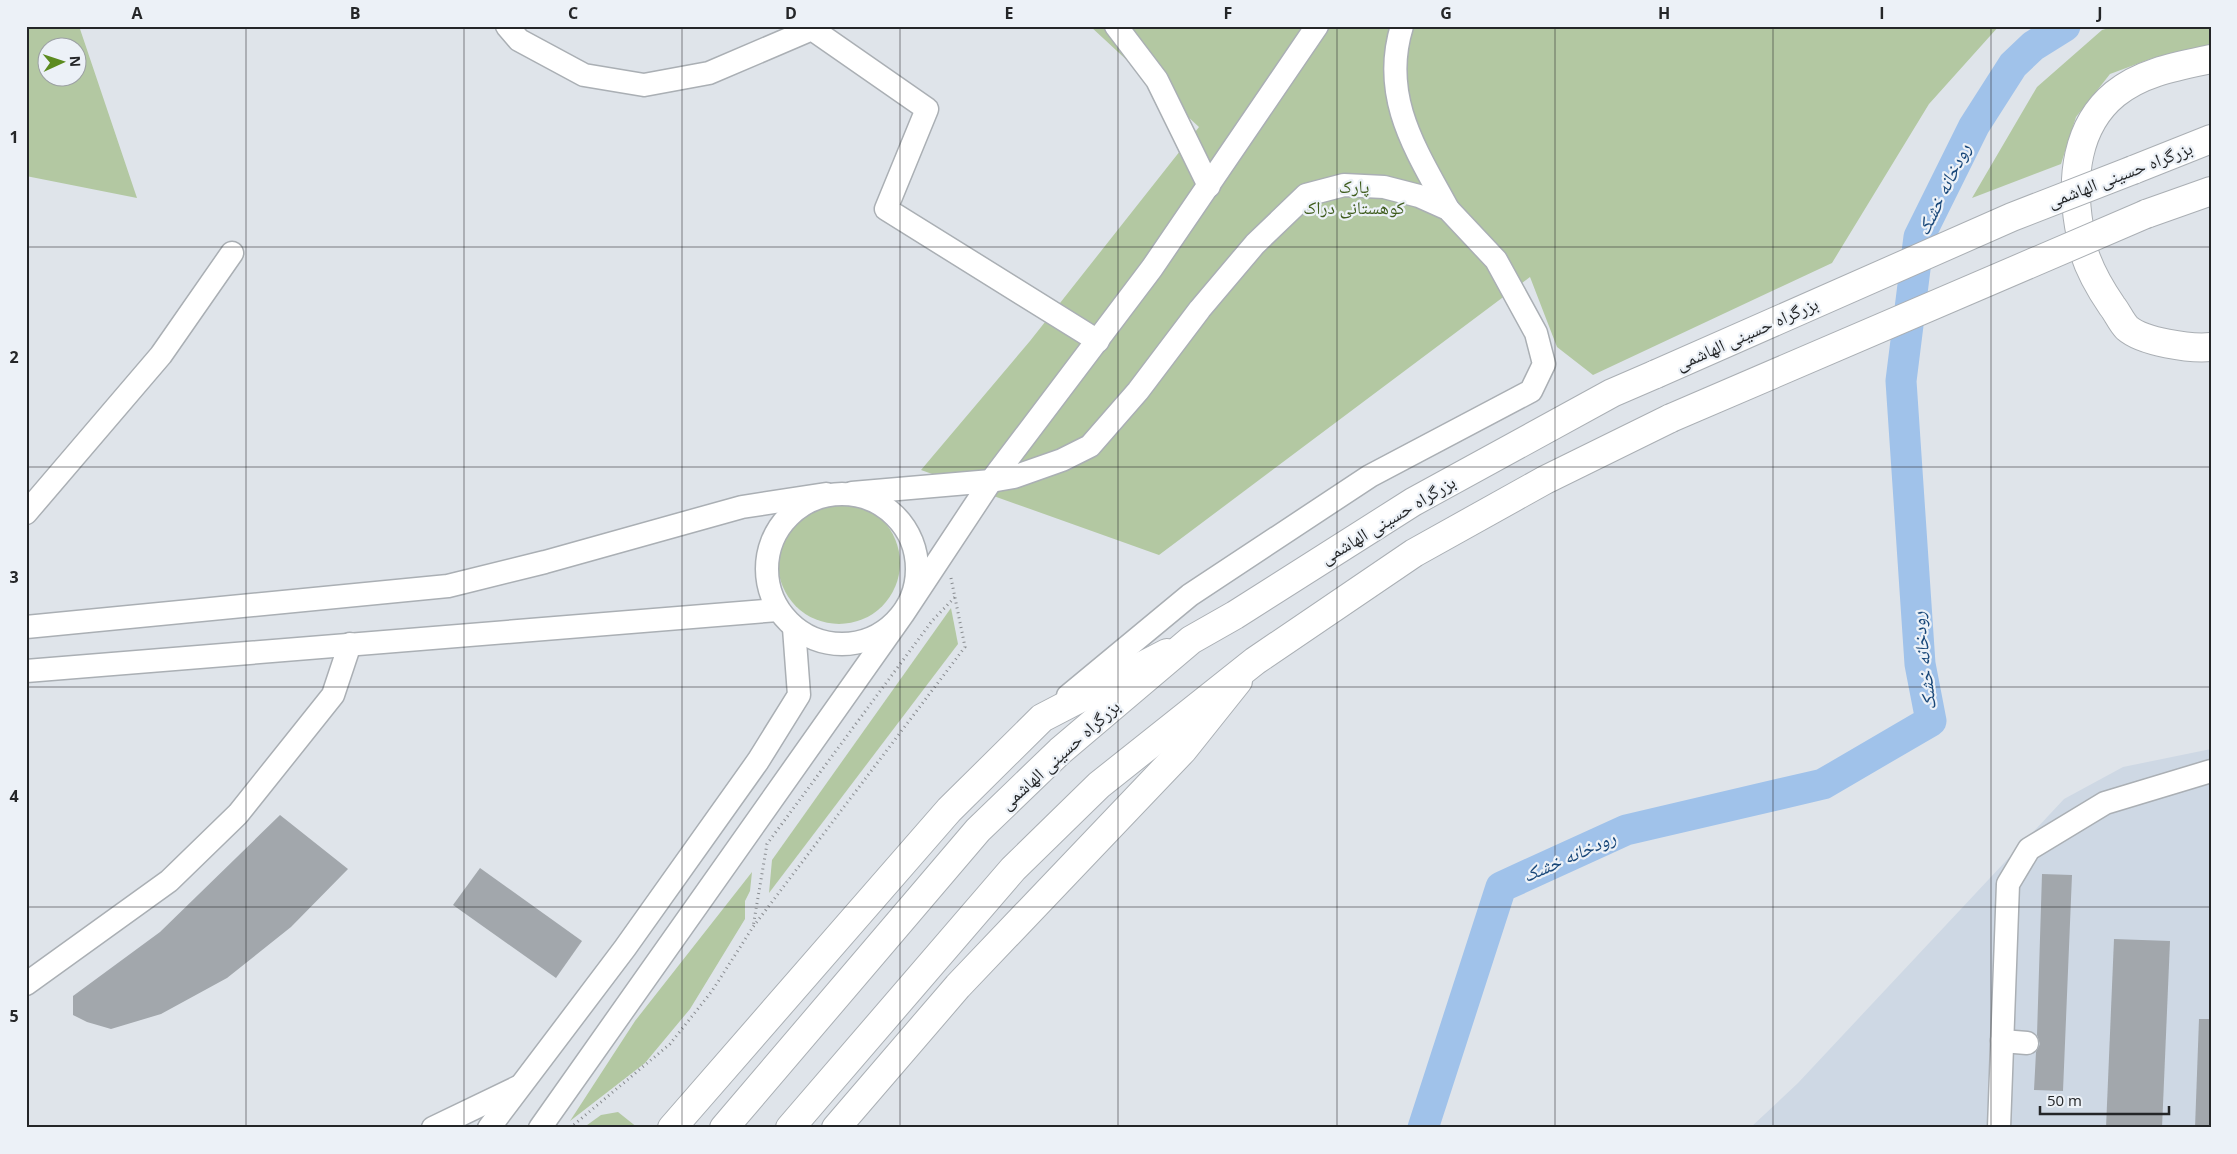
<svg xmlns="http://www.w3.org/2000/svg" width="2237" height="1154" font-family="'Open Sans','Noto Naskh Arabic',sans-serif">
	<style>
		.built { fill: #ced8e4 }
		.green { fill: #b3c8a2; fill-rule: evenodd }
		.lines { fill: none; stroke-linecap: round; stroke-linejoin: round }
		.river { stroke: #a0c2ea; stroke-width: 31 }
		.building { fill: #a2a7ac }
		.minor-casing { stroke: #aaafb4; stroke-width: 25 }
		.major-casing { stroke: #aaafb4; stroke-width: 30 }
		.highway-casing { stroke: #aaafb4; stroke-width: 30 }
		.path { stroke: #898c90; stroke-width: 3; stroke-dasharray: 1 4; stroke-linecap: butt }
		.minor { stroke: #fff; stroke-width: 22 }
		.major { stroke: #fff; stroke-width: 28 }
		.highway { stroke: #fff; stroke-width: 28 }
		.highway-bridge-casing { stroke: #aaafb4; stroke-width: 30; stroke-linecap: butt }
		.highway-bridge { stroke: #fff; stroke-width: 28 }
		.grid { fill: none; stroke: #242628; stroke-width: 1; stroke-opacity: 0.55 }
		.labels { text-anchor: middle; stroke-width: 4.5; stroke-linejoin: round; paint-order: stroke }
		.street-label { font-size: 18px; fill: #242628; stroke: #ecf1f7 }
		.park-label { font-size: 18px; fill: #3e5c1c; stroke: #ecf1f7 }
		.water-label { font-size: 19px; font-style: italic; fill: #174678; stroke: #ecf1f7 }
		.neatline { fill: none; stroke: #242628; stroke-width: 2 }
		.grid-label { font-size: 16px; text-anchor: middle; font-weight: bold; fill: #242628 }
	</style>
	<rect width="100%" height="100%" fill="#dfe4ea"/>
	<path class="built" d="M 2211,749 L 2211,1128 L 1750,1128 L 1798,1083 L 2064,799 L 2123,767 Z"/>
	<g class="green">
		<path d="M 26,26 L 79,26 L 137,198 L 26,176 ZM 48,48 L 78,48 L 78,78 L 48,78 Z"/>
		<path d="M 1090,26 L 1999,26 L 1929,104 L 1832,263 L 1593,375 L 1557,347 L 1530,277 L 1159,555 L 921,470 L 1030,341 L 1199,127 Z"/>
		<path d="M 2116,26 L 2211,26 L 2211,45 L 2153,58 L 2110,74 L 2076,117 L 2061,164 L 1972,198 L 2037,87 L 2102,30 Z"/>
		<circle cx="839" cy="563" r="61"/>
		<path d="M 951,608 L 958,644 L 769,893 L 772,860 Z"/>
		<path d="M 752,872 L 750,891 L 745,901 L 745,919 L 690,1009 L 645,1063 L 570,1121 L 635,1021 Z"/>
		<path d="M 618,1112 L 638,1128 L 583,1128 L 601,1115 Z"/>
	</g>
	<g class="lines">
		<path class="river" d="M 1423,1128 L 1501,887 L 1626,830 L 1823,784 L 1931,721 L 1920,664 L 1901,381 L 1919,237 L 1974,126 L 2013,65 L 2033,46 L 2065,26"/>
	</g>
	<g class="building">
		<path d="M 280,815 L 348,869 L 291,927 L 227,978 L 161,1014 L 111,1029 L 87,1022 L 73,1015 L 73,996 L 160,932 Z"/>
		<path d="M 480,868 L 582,941 L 556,978 L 453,905 Z"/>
		<path d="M 2042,874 L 2072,875 L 2063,1091 L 2034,1090 L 2036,1052 L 2040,1044 L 2037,1035 Z"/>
		<path d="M 2114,939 L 2170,941 L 2162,1128 L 2106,1128 Z"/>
		<path d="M 2199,1019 L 2211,1019 L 2211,1128 L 2195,1128 Z"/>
	</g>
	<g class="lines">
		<g class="minor-casing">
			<g id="minor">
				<path d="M 507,26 L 519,40 L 584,75 L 644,85 L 709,73 L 812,29 L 927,109 L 886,209 L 1098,341"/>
				<path d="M 1116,26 L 1157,80 L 1209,186"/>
				<path d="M 1402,26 C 1380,97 1416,150 1448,209"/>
				<path d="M 852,493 L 991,481 L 1014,477 L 1062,460 L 1090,446 L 1138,391 L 1200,309 L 1255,244 L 1306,195 L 1344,185 L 1384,187 L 1419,196 L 1448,209 L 1496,260 L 1536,333 L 1544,364 L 1531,391 L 1370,476 L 1190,595 L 1068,696"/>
				<circle cx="842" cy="569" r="75"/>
				<path d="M 26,513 L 161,355 L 232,253"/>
				<path d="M 26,627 L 448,586 L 545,562 L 742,507 L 826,494"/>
				<path d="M 26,671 L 778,610"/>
				<path d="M 26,984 L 169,881 L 238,814 L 333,695 L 350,644"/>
				<path d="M 2002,1041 L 2027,1043"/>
				<path d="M 433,1128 L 518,1087"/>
				<path d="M 489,1128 L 625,948 L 758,761 L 799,695 L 794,628"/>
				<path d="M 540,1128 L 903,614 L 991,481 L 1152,268 L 1317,26"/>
				<path d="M 1999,1128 L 2008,884 L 2029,849 L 2105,803 L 2211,771"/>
			</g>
		</g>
		<g class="major-casing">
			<g id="major">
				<path d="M 2211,59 C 2178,66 2142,72 2115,94 C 2076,126 2071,179 2079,226 C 2081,235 2081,244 2084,252 C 2090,271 2101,290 2112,306 C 2117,312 2121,322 2127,328 C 2143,342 2190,349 2211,347"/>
				<path d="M 672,1128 L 949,810 L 1042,718 L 1167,653"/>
				<path d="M 836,1128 L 958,986 L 1183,750 L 1238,681"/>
			</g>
		</g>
		<g class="highway-casing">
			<g id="highway">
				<path d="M 2133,170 L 2211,139"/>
				<path d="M 2146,214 L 2211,191"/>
				<path d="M 724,1128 L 978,830 L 1060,751 L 1191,640 L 1235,615 L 1413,502 L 1612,393 L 1656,374"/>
				<path d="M 790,1128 L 1013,869 L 1099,785 L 1255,661 L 1414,553 L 1545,480 L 1671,418"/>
			</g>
		</g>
		<g class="path">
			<path d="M 951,578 L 965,647 L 753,927 L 767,844 L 932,621 L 955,597"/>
			<path d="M 570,1128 L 670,1044 L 712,991 L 753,927"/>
		</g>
		<use href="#minor" class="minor"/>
		<use href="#major" class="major"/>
		<use href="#highway" class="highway"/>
		<g class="highway-bridge-casing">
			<g id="highway-bridge">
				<path d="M 1656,374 L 2012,217 L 2133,170"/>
				<path d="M 1671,418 L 2146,214"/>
			</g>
		</g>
		<use href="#highway-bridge" class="highway-bridge"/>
	</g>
	<path class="grid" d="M 246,26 L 246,1128M 464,26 L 464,1128M 682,26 L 682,1128M 900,26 L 900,1128M 1118,26 L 1118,1128M 1337,26 L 1337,1128M 1555,26 L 1555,1128M 1773,26 L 1773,1128M 1991,26 L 1991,1128M 26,247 L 2211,247M 26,467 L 2211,467M 26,687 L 2211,687M 26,907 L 2211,907"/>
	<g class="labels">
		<g class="street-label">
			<text transform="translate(2120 175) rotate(-21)" y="6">بزرگراه حسینی الهاشمی</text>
			<text transform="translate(1747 334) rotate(-24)" y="6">بزرگراه حسینی الهاشمی</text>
			<text transform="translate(1388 520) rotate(-31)" y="6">بزرگراه حسینی الهاشمی</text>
			<text transform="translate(1060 755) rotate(-42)" y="6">بزرگراه حسینی الهاشمی</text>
		</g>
		<g class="park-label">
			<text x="1354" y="193">پارک<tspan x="1354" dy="21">کوهستانی دراک</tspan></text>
		</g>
		<g class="water-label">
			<text transform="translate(1943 189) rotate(-64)" y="7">رودخانه خشک</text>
			<text transform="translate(1923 661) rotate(-97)" y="7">رودخانه خشک</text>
			<text transform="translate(1569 856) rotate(-24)" y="7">رودخانه خشک</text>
		</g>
	</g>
	<rect width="2237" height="1154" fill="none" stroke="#ecf1f7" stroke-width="55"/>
	<g transform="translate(62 62) rotate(87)"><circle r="24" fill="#ecf1f7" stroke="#9ca0a4"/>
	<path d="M0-4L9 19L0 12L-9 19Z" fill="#5c8b1f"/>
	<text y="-8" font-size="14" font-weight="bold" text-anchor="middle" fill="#242628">N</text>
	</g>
	<path d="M2040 1106v8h129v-8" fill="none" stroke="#242628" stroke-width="2.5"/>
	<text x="2047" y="1106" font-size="15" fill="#242628" stroke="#ecf1f7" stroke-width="4" paint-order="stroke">50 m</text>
	<rect x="28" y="28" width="2182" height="1098" class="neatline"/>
	<g class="grid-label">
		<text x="137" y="19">A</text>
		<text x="355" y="19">B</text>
		<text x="573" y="19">C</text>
		<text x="791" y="19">D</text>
		<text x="1009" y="19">E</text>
		<text x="1228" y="19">F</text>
		<text x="1446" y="19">G</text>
		<text x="1664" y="19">H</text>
		<text x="1882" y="19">I</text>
		<text x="2100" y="19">J</text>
		<text x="14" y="143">1</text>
		<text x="14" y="363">2</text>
		<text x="14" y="583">3</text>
		<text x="14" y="802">4</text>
		<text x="14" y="1022">5</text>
	</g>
</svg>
